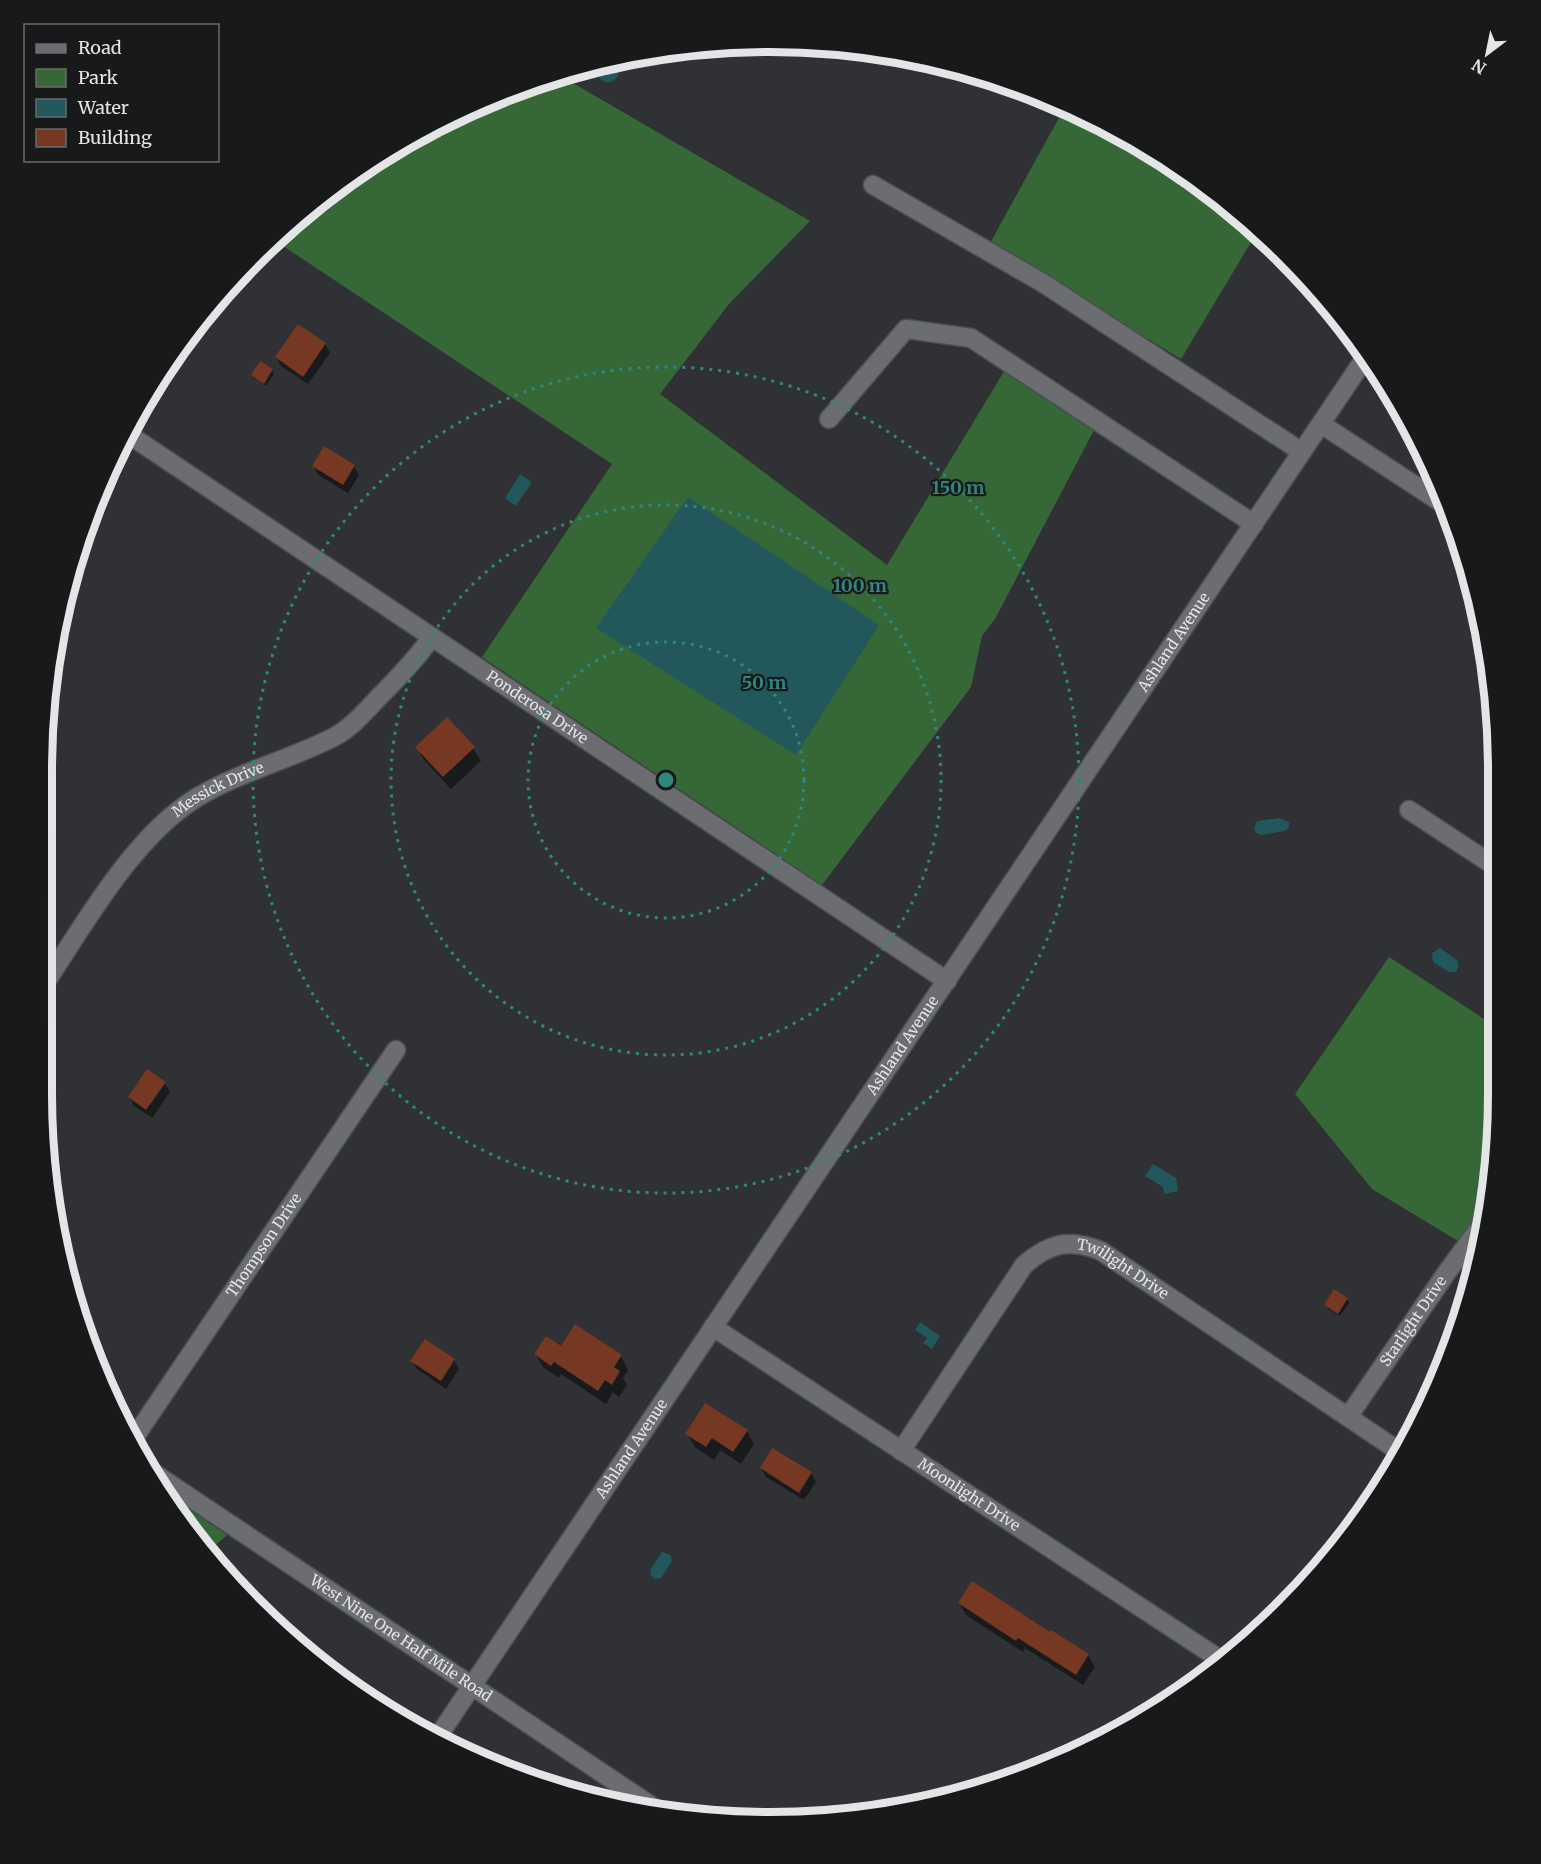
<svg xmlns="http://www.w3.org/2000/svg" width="1541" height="1864" font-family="Merriweather,serif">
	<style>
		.green { fill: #366837 }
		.water { fill: #22575c }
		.shadow { fill: #0007 }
		.building { fill: #763822 }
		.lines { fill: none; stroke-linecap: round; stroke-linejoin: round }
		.minor-casing { stroke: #4c4e51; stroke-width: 21 }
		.minor { stroke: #6b6d70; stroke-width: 18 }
		.ring { fill: none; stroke: #2f8780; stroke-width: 3; stroke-dasharray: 3 6 }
		.labels { text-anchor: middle; stroke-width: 4.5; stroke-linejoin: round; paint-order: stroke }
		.street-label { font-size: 15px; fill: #e4e5e7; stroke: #18191a }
		.rim { fill: none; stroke: #e4e5e7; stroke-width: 8 }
		.centre { fill: #2f8780; stroke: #18191a; stroke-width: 3 }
		.ring-label { font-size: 18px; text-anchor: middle; font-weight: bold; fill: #2f8780; stroke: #18191a; stroke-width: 4.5; stroke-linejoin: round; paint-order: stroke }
	</style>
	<rect width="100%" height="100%" fill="#2f3134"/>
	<g class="green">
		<path d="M 561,76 L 810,221 L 729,304 L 660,394 L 887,565 L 1014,355 L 1103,413 L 995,619 L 982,636 L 971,687 L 822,885 L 482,657 L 612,464 L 274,240 L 366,165 L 491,98 Z"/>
		<path d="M 1010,86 L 1049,97 L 1175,165 L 1269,241 L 1256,234 L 1181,359 L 990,243 L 1060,116 Z"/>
		<path d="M 1389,957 L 1498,1028 L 1497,1141 L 1485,1206 L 1458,1241 L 1372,1189 L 1295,1094 Z"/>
		<path d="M 169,1496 L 227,1535 L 210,1550 Z"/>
	</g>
	<g class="water">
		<circle cx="608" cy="71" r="11"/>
		<path d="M 520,474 L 532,482 L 516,506 L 505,498 Z"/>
		<path d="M 688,497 L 879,625 L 796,755 L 596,628 Z"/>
		<path d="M 1279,818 L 1289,822 L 1289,827 L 1285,831 L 1261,835 L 1255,832 L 1254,828 L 1257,821 Z"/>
		<path d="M 1440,948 L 1457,960 L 1459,966 L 1456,972 L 1449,972 L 1433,962 L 1432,953 Z"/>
		<path d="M 1153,1164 L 1176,1178 L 1178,1191 L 1164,1194 L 1163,1187 L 1145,1176 Z"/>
		<path d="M 920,1322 L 940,1336 L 932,1349 L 923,1343 L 927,1338 L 915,1330 Z"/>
		<path d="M 662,1552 L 671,1555 L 672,1561 L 661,1578 L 655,1579 L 651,1576 L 650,1570 Z"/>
	</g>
	<g class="shadow">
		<path d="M 325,344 L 330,353 L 308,384 L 281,366 L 276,357 Z"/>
		<path d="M 272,370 L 274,374 L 266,386 L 252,375 Z"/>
		<path d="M 314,466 L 354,467 L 359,475 L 348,493 L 318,475 Z"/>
		<path d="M 417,747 L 473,748 L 481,761 L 451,789 L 424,760 Z"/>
		<path d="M 165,1083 L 170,1092 L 152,1118 L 134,1106 L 129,1097 Z"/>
		<path d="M 1347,1299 L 1349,1303 L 1340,1316 L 1328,1309 L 1326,1305 Z"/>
		<path d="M 425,1341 L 454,1360 L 459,1369 L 446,1389 L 417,1369 L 412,1361 Z"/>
		<path d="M 561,1348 L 621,1356 L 628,1370 L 623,1378 L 627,1385 L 619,1397 L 613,1392 L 606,1404 L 561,1374 L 559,1378 L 543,1367 L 535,1354 Z"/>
		<path d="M 747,1431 L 754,1444 L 741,1464 L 720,1450 L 714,1460 L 695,1447 L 687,1434 Z"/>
		<path d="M 761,1468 L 811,1473 L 816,1482 L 804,1500 L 766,1477 Z"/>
		<path d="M 959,1603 L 1050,1634 L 1088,1655 L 1095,1667 L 1083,1685 L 1025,1648 L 1023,1652 L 966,1615 Z"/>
	</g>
	<g class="building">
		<path d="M 298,324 L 326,343 L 303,377 L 275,357 Z"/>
		<path d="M 260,361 L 273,369 L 264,384 L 251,375 Z"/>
		<path d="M 324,446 L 355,465 L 343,485 L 312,466 Z"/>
		<path d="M 447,717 L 475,747 L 443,777 L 415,747 Z"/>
		<path d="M 147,1069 L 166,1082 L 146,1110 L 128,1097 Z"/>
		<path d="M 1334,1289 L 1348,1298 L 1338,1314 L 1324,1305 Z"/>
		<path d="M 575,1324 L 622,1355 L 614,1367 L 620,1371 L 612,1385 L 605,1380 L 598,1391 L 554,1362 L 551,1366 L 534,1354 L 546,1336 L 561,1346 Z"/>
		<path d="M 425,1339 L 455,1359 L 441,1381 L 410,1361 Z"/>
		<path d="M 705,1403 L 748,1430 L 733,1452 L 712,1438 L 706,1447 L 685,1434 Z"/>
		<path d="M 772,1448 L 812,1472 L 799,1493 L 760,1468 Z"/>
		<path d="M 972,1581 L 1050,1632 L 1051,1630 L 1089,1654 L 1076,1675 L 1018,1638 L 1016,1641 L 958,1603 Z"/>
	</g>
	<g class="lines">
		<g class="minor-casing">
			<g id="minor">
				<path d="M 873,185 L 1043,283 L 1302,452"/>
				<path d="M 829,419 L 906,329 L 971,338 L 1254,524"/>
				<path d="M 1321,424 L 1448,507"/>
				<path id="s1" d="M 128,434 L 947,981"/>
				<path d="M 1409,810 L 1499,869"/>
				<path id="s2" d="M 42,988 C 84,925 132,838 196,798 C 239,772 289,760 334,737 C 351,728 365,712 378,698 C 398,678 416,659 432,637"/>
				<path id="s3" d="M 713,1327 L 1224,1662"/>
				<path id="s4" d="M 1348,1417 L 1447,1272 L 1480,1227"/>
				<path id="s5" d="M 132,1441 L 396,1050"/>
				<path id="s6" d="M 901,1451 L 1024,1265 C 1049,1243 1070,1238 1101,1251 L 1403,1454"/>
				<path id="s7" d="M 149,1470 L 653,1807"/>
				<path id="s8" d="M 439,1735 L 1367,355"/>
			</g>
		</g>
		<use href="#minor" class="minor"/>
	</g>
	<g class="ring">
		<circle cx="666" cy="780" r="138"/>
		<circle cx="666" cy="780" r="275"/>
		<circle cx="666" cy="780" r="413"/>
	</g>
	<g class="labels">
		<g class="street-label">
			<text dy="5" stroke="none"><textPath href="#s8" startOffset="1317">Ashland Avenue</textPath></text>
			<text dy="5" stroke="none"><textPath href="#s1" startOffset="492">Ponderosa Drive</textPath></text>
			<text dy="5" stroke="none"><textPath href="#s2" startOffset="270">Messick Drive</textPath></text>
			<text dy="5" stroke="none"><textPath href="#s8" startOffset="831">Ashland Avenue</textPath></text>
			<text dy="5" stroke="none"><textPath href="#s5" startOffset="236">Thompson Drive</textPath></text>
			<text dy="5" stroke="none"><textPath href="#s6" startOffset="334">Twilight Drive</textPath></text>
			<text dy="5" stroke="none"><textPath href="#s4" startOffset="116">Starlight Drive</textPath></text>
			<text dy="5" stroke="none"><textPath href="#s8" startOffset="345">Ashland Avenue</textPath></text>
			<text dy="5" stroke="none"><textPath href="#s3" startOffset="306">Moonlight Drive</textPath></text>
			<text dy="5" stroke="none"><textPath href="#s7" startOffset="303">West Nine One Half Mile Road</textPath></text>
		</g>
	</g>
	<path d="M0 0H1541V1864H0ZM770 52H770A718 718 0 0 1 1488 770V1094A718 718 0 0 1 770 1812H770A718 718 0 0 1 52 1094V770A718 718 0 0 1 770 52Z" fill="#18191a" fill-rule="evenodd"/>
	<path class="rim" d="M770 52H770A718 718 0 0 1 1488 770V1094A718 718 0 0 1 770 1812H770A718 718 0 0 1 52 1094V770A718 718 0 0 1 770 52Z"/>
	<circle cx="666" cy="780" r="9" class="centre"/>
	<g class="ring-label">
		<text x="958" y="494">150 m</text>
		<text x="860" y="592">100 m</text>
		<text x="764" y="689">50 m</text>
	</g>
	<rect x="24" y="24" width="195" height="138" fill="#18191a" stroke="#6a6b6c" stroke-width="1.5"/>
	<rect x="36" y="44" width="30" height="9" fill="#6b6d70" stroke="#6a6b6c" stroke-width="1.5"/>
	<text x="78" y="54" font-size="18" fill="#e4e5e7">Road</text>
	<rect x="36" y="69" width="30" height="18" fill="#366837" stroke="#6a6b6c" stroke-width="1.5"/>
	<text x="78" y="84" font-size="18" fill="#e4e5e7">Park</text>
	<rect x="36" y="99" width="30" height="18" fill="#22575c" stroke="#6a6b6c" stroke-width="1.5"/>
	<text x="78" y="114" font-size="18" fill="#e4e5e7">Water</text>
	<rect x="36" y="129" width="30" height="18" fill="#763822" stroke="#6a6b6c" stroke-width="1.5"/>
	<text x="78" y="144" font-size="18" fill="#e4e5e7">Building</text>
	<g transform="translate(1487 54) rotate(212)" stroke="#18191a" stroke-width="4.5" paint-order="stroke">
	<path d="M0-4.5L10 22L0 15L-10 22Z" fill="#e4e5e7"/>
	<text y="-9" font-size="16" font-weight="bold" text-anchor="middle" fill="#e4e5e7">N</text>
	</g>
</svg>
